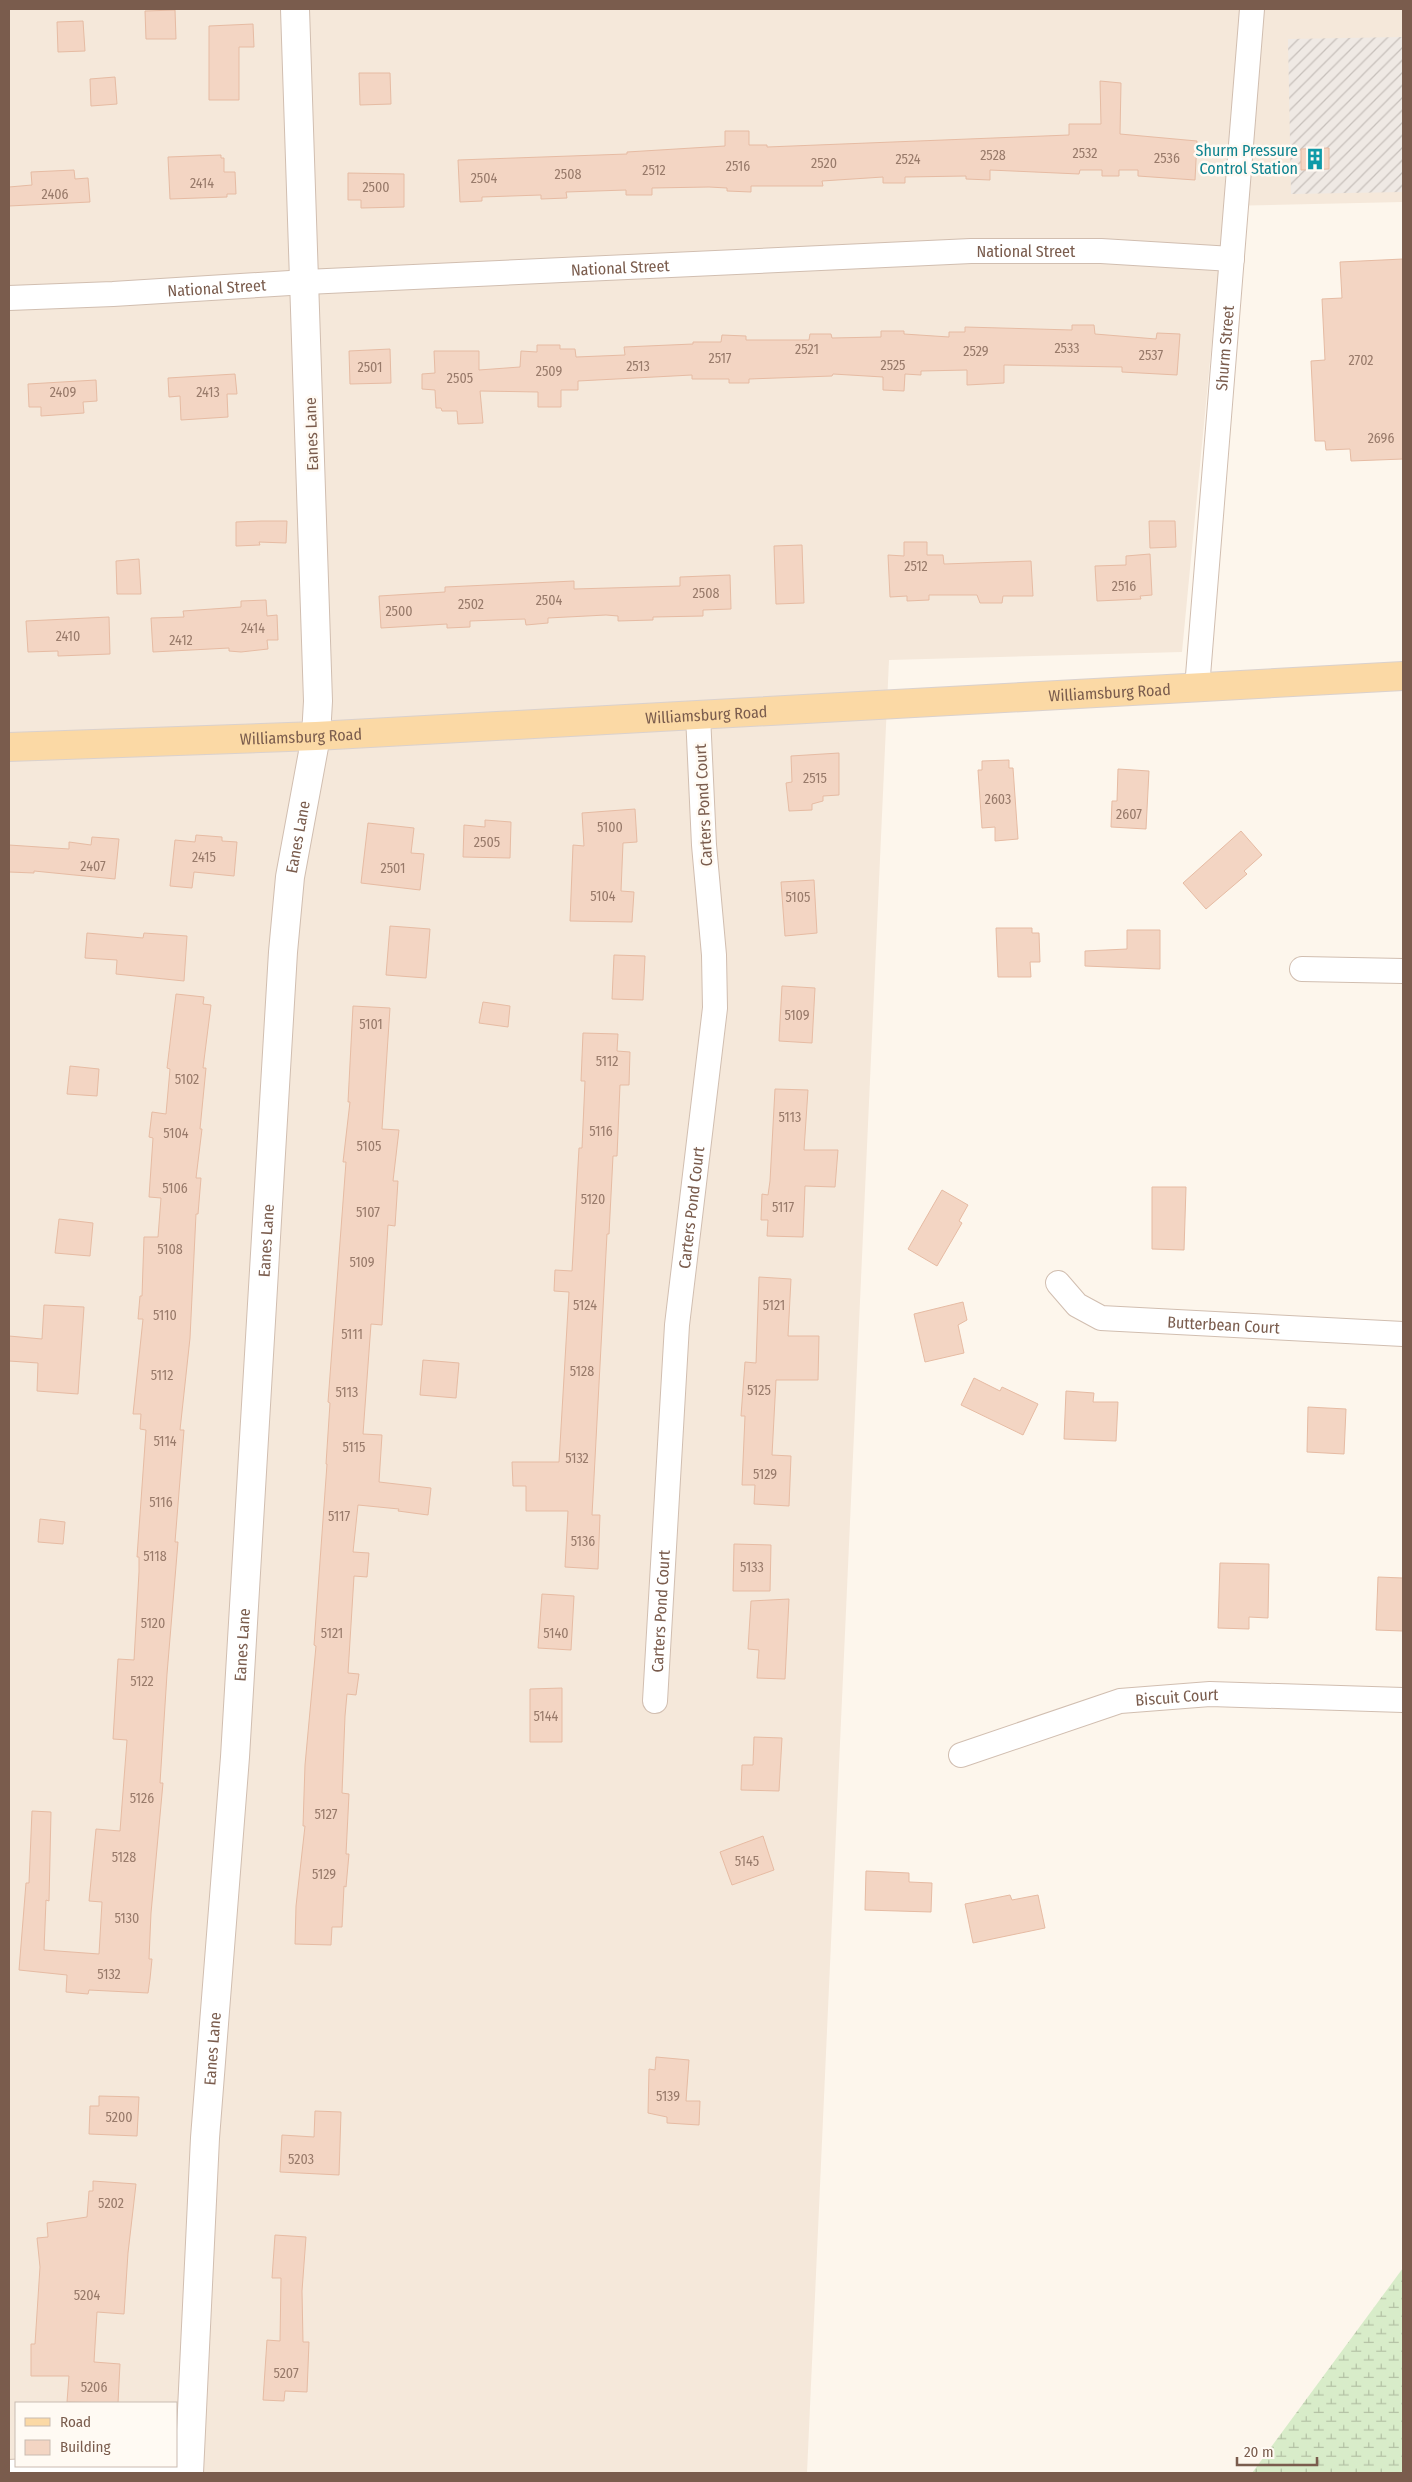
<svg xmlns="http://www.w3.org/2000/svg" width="1412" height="2482" font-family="'Fira Sans Condensed',sans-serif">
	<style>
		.residential { fill: #f5e8da; fill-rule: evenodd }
		.industrial { fill: url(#industrial-furrows) }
		.wetland { fill: url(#wetland-marsh) }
		.building { fill: #f3d5c3; stroke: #e6bba3 }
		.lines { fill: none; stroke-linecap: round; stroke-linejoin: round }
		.minor-casing { stroke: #d1beb0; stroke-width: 26 }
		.tertiary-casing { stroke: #d1beb0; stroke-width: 30 }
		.primary-casing { stroke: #dad1cd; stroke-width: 30 }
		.minor { stroke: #fff; stroke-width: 24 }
		.tertiary { stroke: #fff; stroke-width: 28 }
		.primary { stroke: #fbd9a5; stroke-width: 28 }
		.labels { text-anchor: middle; stroke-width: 5; stroke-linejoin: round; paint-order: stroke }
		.number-label { font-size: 14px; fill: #987a6a }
		.culture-label { font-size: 16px; fill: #0d838f; stroke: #fffaf3; text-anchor: end }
		.street-label { font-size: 16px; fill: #7a5c4d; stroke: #fffaf3 }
	</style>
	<defs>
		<pattern id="industrial-furrows" width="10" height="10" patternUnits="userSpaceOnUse" patternTransform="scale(1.25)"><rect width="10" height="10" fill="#efe9e4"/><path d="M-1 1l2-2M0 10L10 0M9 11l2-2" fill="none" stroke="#c7c0bb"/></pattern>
		<pattern id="wetland-marsh" width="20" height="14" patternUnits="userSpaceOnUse" patternTransform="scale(1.25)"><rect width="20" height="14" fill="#d8ecc9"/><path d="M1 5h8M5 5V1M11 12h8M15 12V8" fill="none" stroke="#b4c2a5"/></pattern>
	</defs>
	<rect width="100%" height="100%" fill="#fdf6ec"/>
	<path class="residential" d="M 9,9 L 1403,9 L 1403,202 L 1225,206 L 1182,652 L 889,660 L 807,2473 L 9,2473 ZM 16,2403 L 176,2403 L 176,2466 L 16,2466 Z"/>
	<path class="industrial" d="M 1403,37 L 1403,192 L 1291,194 L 1288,39 Z"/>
	<path class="wetland" d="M 1403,2268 L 1403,2473 L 1252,2473 Z"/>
	<g class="building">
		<path d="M 175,10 L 176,39 L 146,39 L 145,11 Z"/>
		<path d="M 83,21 L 85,51 L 58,52 L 57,22 Z"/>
		<path d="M 253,24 L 254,47 L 239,47 L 239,100 L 209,100 L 209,26 Z"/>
		<path d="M 359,73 L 390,73 L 391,104 L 360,105 Z"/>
		<path d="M 115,77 L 117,104 L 91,106 L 90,79 Z"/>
		<path d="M 1100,81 L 1121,83 L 1120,134 L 1197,141 L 1195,180 L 1138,176 L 1138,170 L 1119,170 L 1119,176 L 1102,176 L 1102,170 L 1080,170 L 1079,174 L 990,170 L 990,180 L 966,179 L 966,176 L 905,177 L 905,183 L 883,183 L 883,177 L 822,181 L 823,186 L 751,186 L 751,192 L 727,191 L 727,188 L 709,187 L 652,188 L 652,195 L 626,195 L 626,190 L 566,192 L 567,198 L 541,199 L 541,195 L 482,197 L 482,201 L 460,202 L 458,160 L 627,154 L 627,152 L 725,146 L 725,131 L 749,131 L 749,145 L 767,145 L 767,147 L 1069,135 L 1069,124 L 1101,124 Z"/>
		<path d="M 1329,148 L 1329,169 L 1301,170 L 1301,149 Z"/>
		<path d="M 221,155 L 221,158 L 224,158 L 224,172 L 235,172 L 236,194 L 227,194 L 227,197 L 170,199 L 168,157 Z"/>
		<path d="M 74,170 L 75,179 L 88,178 L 90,202 L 9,206 L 9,187 L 32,185 L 31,172 Z"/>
		<path d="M 348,173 L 404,174 L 404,207 L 361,208 L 361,200 L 348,200 Z"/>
		<path d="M 1403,259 L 1403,459 L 1351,461 L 1350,449 L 1326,450 L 1325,441 L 1315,441 L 1311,361 L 1325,360 L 1322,299 L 1342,298 L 1340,262 Z"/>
		<path d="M 1072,325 L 1094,325 L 1095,334 L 1156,339 L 1157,333 L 1180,334 L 1177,375 L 1122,372 L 1122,367 L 1004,365 L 1004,383 L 967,385 L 967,370 L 921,371 L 921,375 L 905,374 L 904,391 L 883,390 L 883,377 L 833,374 L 832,376 L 749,379 L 749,383 L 729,383 L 729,379 L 692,379 L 692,375 L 578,381 L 578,390 L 561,390 L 561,407 L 538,407 L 538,392 L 480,391 L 483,423 L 458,424 L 457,411 L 442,411 L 441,408 L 436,408 L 435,390 L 422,389 L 422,374 L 435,373 L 434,351 L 479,351 L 479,370 L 520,367 L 521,351 L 537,352 L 537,345 L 560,345 L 560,349 L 575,349 L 576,357 L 625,355 L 624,347 L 693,344 L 693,342 L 721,342 L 722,335 L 746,336 L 746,340 L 809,340 L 810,334 L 831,334 L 832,338 L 881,337 L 881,331 L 904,331 L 904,334 L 949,337 L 949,332 L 965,332 L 965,327 L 1072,330 Z"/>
		<path d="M 390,349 L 391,383 L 350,384 L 349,351 Z"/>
		<path d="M 235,374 L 237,394 L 227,394 L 228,417 L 181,420 L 180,396 L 169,397 L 168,378 Z"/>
		<path d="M 96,380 L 97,401 L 83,402 L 84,413 L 41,416 L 41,407 L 29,407 L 28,384 Z"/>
		<path d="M 261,521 L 287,521 L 286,543 L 259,542 L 260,545 L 236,546 L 236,522 Z"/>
		<path d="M 1149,521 L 1175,521 L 1176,547 L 1150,548 Z"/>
		<path d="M 904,542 L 927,542 L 927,555 L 943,555 L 944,564 L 1031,561 L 1033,596 L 1003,596 L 1002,603 L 980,603 L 977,595 L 929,595 L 929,600 L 907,601 L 907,596 L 890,597 L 888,555 L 904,556 Z"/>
		<path d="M 802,545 L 804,603 L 776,604 L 774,546 Z"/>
		<path d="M 1150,554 L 1152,595 L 1140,596 L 1141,599 L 1097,601 L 1095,566 L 1126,565 L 1126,556 Z"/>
		<path d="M 139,559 L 141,594 L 117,594 L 116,561 Z"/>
		<path d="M 730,575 L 731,609 L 703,610 L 703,616 L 653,617 L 653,620 L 618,621 L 618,616 L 606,615 L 548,618 L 548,623 L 526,625 L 525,619 L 470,621 L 470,627 L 447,628 L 447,624 L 381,628 L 379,596 L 445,592 L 445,587 L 532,583 L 574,581 L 574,589 L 680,586 L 680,577 Z"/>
		<path d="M 266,600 L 267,616 L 277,615 L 278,640 L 267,640 L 268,649 L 241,652 L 229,651 L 229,648 L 153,652 L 151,618 L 184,617 L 183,611 L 241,607 L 241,601 Z"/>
		<path d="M 109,617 L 110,654 L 58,656 L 58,651 L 28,652 L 26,621 Z"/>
		<path d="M 839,753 L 839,795 L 823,796 L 823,801 L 812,804 L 812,810 L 789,811 L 786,783 L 792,782 L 791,756 Z"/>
		<path d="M 1009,760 L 1009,768 L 1013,768 L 1018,839 L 995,841 L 995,827 L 982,828 L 978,770 L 982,770 L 982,761 Z"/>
		<path d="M 1118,769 L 1149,771 L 1146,829 L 1111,827 L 1112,801 L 1117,801 Z"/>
		<path d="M 635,809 L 637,842 L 623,843 L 621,891 L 634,892 L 632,922 L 570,921 L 573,845 L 584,846 L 582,813 Z"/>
		<path d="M 485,820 L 511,822 L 510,858 L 463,857 L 464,825 L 485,827 Z"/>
		<path d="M 368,823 L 414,828 L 411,853 L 424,854 L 420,890 L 361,883 Z"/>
		<path d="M 1241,831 L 1262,855 L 1244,871 L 1247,874 L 1206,909 L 1183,883 Z"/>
		<path d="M 196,835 L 222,837 L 222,841 L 237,842 L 234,876 L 194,872 L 192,888 L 170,886 L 175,840 L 195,842 Z"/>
		<path d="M 92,837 L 119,839 L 115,879 L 34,871 L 34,873 L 9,872 L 9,845 L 69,849 L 69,842 L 91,845 Z"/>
		<path d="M 814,880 L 817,933 L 785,936 L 781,882 Z"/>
		<path d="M 390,926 L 430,929 L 426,978 L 386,975 Z"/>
		<path d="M 996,928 L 1032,928 L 1032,933 L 1039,933 L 1040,962 L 1030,962 L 1031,977 L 998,977 Z"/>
		<path d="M 1127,930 L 1160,930 L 1160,969 L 1085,966 L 1085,951 L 1127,949 Z"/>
		<path d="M 87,933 L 143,938 L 144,933 L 187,936 L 184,981 L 116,974 L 117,960 L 85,958 Z"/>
		<path d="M 614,955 L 645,956 L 643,1000 L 612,999 Z"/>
		<path d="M 782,986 L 815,988 L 812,1043 L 779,1041 Z"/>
		<path d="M 176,994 L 204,997 L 203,1004 L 211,1005 L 203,1068 L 206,1068 L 200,1129 L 202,1129 L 196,1178 L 201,1178 L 198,1214 L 196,1214 L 190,1338 L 180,1430 L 184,1430 L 175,1542 L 178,1542 L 167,1674 L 160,1783 L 163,1783 L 151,1913 L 149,1959 L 152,1959 L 150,1979 L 148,1993 L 89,1990 L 88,1994 L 66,1992 L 67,1975 L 19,1970 L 26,1883 L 29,1883 L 32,1811 L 51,1812 L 49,1901 L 46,1900 L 44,1950 L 99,1954 L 102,1902 L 89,1901 L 96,1829 L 120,1831 L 127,1740 L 113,1739 L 118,1659 L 134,1660 L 139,1572 L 139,1557 L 137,1557 L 146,1430 L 140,1429 L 141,1414 L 133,1414 L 143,1319 L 138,1319 L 140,1296 L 142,1296 L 144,1237 L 158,1237 L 161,1198 L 149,1197 L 153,1138 L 149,1137 L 152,1112 L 166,1114 L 170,1069 L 167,1068 Z"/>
		<path d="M 483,1002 L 510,1006 L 508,1027 L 479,1023 Z"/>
		<path d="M 353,1006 L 390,1008 L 382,1129 L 399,1130 L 393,1181 L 398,1181 L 395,1226 L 388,1225 L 382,1325 L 371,1324 L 363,1434 L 382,1435 L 379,1482 L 431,1488 L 428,1515 L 398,1511 L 399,1509 L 358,1505 L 353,1552 L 369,1553 L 367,1577 L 354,1576 L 348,1673 L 359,1674 L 356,1695 L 347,1694 L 345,1716 L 342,1793 L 349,1794 L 346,1854 L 349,1854 L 346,1887 L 344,1886 L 342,1927 L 332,1927 L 331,1945 L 295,1944 L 296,1906 L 305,1826 L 303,1826 L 305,1765 L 316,1646 L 314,1645 L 327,1464 L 326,1464 L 330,1403 L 328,1402 L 346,1162 L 343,1162 L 350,1102 L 348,1102 Z"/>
		<path d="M 583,1033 L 618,1034 L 617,1051 L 630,1052 L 629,1085 L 620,1085 L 617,1156 L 613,1156 L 609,1234 L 607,1234 L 592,1515 L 600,1515 L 598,1569 L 565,1567 L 568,1511 L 526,1511 L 526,1486 L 513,1486 L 512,1462 L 559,1462 L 569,1292 L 554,1291 L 555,1270 L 572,1271 L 579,1148 L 582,1148 L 585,1081 L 581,1081 Z"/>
		<path d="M 70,1066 L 99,1069 L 97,1096 L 67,1094 Z"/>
		<path d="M 775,1089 L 808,1090 L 804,1150 L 838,1150 L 835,1187 L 805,1186 L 803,1237 L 767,1236 L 768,1220 L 761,1220 L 762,1194 L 768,1195 L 770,1181 Z"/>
		<path d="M 1152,1187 L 1186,1187 L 1184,1250 L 1152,1249 Z"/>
		<path d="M 942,1190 L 968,1205 L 959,1221 L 962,1223 L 937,1266 L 908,1249 Z"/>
		<path d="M 59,1219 L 93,1223 L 90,1256 L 55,1253 Z"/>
		<path d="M 759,1277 L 791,1279 L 788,1336 L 819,1336 L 818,1380 L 776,1380 L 772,1455 L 791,1456 L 789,1506 L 754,1504 L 755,1485 L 742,1485 L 745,1416 L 741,1416 L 745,1362 L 756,1363 Z"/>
		<path d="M 963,1302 L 967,1320 L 958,1325 L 964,1353 L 925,1362 L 914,1314 Z"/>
		<path d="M 44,1305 L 84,1307 L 78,1394 L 37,1391 L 38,1363 L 9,1361 L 9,1336 L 42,1339 Z"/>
		<path d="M 423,1360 L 459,1363 L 456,1398 L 420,1395 Z"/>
		<path d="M 974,1378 L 1000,1391 L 1002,1387 L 1038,1404 L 1023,1435 L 961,1405 Z"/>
		<path d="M 1066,1391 L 1094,1393 L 1093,1402 L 1118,1402 L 1116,1441 L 1064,1439 Z"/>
		<path d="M 1308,1407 L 1346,1409 L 1344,1454 L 1307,1452 Z"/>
		<path d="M 40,1519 L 65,1522 L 63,1544 L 38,1542 Z"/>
		<path d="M 734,1544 L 771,1545 L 770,1591 L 733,1591 Z"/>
		<path d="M 1220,1563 L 1269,1564 L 1268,1618 L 1249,1617 L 1249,1629 L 1218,1628 Z"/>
		<path d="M 1378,1577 L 1403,1578 L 1403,1631 L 1376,1630 Z"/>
		<path d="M 542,1594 L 574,1596 L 571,1650 L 538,1648 Z"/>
		<path d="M 789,1599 L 785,1679 L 757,1678 L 759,1650 L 748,1649 L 751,1601 Z"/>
		<path d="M 562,1688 L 562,1742 L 530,1742 L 530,1689 Z"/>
		<path d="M 754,1737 L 782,1738 L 779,1791 L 741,1790 L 742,1765 L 753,1765 Z"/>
		<path d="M 763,1836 L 774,1870 L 732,1885 L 720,1852 Z"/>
		<path d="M 866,1871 L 909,1873 L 909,1882 L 932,1883 L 931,1912 L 865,1910 Z"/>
		<path d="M 1010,1895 L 1012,1900 L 1038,1895 L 1045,1928 L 973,1943 L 965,1904 Z"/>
		<path d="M 656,2057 L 689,2060 L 686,2101 L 700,2101 L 699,2125 L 667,2123 L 667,2117 L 648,2113 L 649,2069 L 655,2070 Z"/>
		<path d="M 99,2096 L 139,2097 L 137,2136 L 89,2134 L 90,2106 L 99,2106 Z"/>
		<path d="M 315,2111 L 341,2112 L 339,2175 L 280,2172 L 282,2135 L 314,2137 Z"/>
		<path d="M 93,2181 L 136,2184 L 128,2253 L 124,2314 L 97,2312 L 94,2362 L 120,2364 L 118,2403 L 67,2402 L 69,2376 L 31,2376 L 31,2344 L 35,2344 L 40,2267 L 37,2238 L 48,2237 L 47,2223 L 87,2217 L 89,2191 L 93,2191 Z"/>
		<path d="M 275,2235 L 306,2237 L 302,2291 L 303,2342 L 309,2342 L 307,2392 L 285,2391 L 284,2401 L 263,2400 L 267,2340 L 280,2341 L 281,2278 L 272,2278 Z"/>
	</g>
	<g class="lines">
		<g class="minor-casing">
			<g id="minor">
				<path id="s1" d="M 9,298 L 113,294 L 306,282 L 971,251 L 1101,251 L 1232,259"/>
				<path id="s2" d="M 1197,688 L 1252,9"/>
				<path d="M 1302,969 L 1403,971"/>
				<path id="s3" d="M 1058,1283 L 1077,1305 L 1101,1318 L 1403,1334"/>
				<path id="s4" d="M 655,1701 L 677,1325 L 715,1008 L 714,955 L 704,845 L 698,715"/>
				<path id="s5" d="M 961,1755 L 1120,1701 L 1210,1694 L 1403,1700"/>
				<path d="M 9,2472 L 102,2467 L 189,2469"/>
			</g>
		</g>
		<g class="tertiary-casing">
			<g id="tertiary">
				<path id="s6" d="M 189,2473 L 205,2138 L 235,1757 L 283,952 L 290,877 L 316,736 L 318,701 L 295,9"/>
			</g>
		</g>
		<g class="primary-casing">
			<g id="primary">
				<path id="s7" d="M 9,747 L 316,736 L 1403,676"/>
			</g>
		</g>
		<use href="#minor" class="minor"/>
		<use href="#tertiary" class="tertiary"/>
		<use href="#primary" class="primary"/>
	</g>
	<defs>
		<g id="building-bare" transform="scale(1.725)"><path d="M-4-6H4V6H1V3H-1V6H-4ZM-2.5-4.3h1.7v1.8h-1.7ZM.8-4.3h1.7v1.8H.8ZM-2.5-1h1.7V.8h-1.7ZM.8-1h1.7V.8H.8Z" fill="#0f9aa8" stroke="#fffaf3" stroke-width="2.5" paint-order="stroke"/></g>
	</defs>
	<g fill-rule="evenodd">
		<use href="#building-bare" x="1315" y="159"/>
	</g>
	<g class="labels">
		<g class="number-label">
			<text x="1085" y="158">2532</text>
			<text x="993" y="160">2528</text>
			<text x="1167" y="163">2536</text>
			<text x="908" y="164">2524</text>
			<text x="824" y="168">2520</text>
			<text x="738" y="171">2516</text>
			<text x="654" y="175">2512</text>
			<text x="568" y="179">2508</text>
			<text x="484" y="183">2504</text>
			<text x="202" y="188">2414</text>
			<text x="376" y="192">2500</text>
			<text x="55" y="199">2406</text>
			<text x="1067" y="353">2533</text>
			<text x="807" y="354">2521</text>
			<text x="976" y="356">2529</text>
			<text x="1151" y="360">2537</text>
			<text x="720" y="363">2517</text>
			<text x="1361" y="365">2702</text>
			<text x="893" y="370">2525</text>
			<text x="638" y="371">2513</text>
			<text x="370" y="372">2501</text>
			<text x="549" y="376">2509</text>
			<text x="460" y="383">2505</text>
			<text x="63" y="397">2409</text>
			<text x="208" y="397">2413</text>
			<text x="1381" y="443">2696</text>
			<text x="916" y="571">2512</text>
			<text x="1124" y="591">2516</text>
			<text x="706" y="598">2508</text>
			<text x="549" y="605">2504</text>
			<text x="471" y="609">2502</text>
			<text x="399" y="616">2500</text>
			<text x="253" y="633">2414</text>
			<text x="68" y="641">2410</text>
			<text x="181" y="645">2412</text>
			<text x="815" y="783">2515</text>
			<text x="998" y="804">2603</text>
			<text x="1129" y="819">2607</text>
			<text x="610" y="832">5100</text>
			<text x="487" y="847">2505</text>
			<text x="204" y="862">2415</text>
			<text x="93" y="871">2407</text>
			<text x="393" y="873">2501</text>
			<text x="603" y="901">5104</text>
			<text x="798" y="902">5105</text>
			<text x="797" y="1020">5109</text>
			<text x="371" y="1029">5101</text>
			<text x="607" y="1066">5112</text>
			<text x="187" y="1084">5102</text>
			<text x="790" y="1122">5113</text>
			<text x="601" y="1136">5116</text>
			<text x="176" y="1138">5104</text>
			<text x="369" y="1151">5105</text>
			<text x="175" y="1193">5106</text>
			<text x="593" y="1204">5120</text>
			<text x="783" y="1212">5117</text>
			<text x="368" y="1217">5107</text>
			<text x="170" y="1254">5108</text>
			<text x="362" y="1267">5109</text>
			<text x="585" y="1310">5124</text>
			<text x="774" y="1310">5121</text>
			<text x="165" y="1320">5110</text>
			<text x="352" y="1339">5111</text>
			<text x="582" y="1376">5128</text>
			<text x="162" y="1380">5112</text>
			<text x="759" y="1395">5125</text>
			<text x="347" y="1397">5113</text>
			<text x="165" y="1446">5114</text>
			<text x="354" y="1452">5115</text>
			<text x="577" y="1463">5132</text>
			<text x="765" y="1479">5129</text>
			<text x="161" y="1507">5116</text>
			<text x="339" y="1521">5117</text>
			<text x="583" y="1546">5136</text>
			<text x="155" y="1561">5118</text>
			<text x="752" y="1572">5133</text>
			<text x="153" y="1628">5120</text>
			<text x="332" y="1638">5121</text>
			<text x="556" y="1638">5140</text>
			<text x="142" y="1686">5122</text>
			<text x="546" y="1721">5144</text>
			<text x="142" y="1803">5126</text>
			<text x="326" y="1819">5127</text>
			<text x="124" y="1862">5128</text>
			<text x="747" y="1866">5145</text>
			<text x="324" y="1879">5129</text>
			<text x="127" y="1923">5130</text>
			<text x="109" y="1979">5132</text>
			<text x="668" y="2101">5139</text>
			<text x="119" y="2122">5200</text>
			<text x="301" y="2164">5203</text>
			<text x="111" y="2208">5202</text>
			<text x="87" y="2300">5204</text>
			<text x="286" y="2378">5207</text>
			<text x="94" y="2392">5206</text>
		</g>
		<g class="culture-label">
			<text x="1298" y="156">Shurm Pressure<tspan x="1298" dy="18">Control Station</tspan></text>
		</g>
		<g class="street-label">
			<text dy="6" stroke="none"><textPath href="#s1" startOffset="1018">National Street</textPath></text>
			<text dy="6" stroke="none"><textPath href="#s1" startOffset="612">National Street</textPath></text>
			<text dy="6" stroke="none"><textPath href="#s1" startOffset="208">National Street</textPath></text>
			<text dy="6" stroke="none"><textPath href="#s2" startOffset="341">Shurm Street</textPath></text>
			<text transform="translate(311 434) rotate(-92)" y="6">Eanes Lane</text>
			<text dy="6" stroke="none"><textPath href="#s7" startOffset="1102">Williamsburg Road</textPath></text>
			<text dy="6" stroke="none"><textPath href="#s7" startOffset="698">Williamsburg Road</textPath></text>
			<text dy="6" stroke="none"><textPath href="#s7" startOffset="292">Williamsburg Road</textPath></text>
			<text transform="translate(703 805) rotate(-93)" y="6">Carters Pond Court</text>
			<text dy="6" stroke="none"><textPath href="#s6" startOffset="1640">Eanes Lane</textPath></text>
			<text dy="6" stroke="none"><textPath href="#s4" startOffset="495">Carters Pond Court</textPath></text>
			<text dy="6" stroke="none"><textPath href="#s6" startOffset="1235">Eanes Lane</textPath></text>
			<text dy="6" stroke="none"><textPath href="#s3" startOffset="179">Butterbean Court</textPath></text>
			<text dy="6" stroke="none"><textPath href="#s4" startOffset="90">Carters Pond Court</textPath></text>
			<text dy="6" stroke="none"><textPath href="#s6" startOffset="830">Eanes Lane</textPath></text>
			<text dy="6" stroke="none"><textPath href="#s5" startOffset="225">Biscuit Court</textPath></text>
			<text dy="6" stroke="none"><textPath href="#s6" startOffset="425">Eanes Lane</textPath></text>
		</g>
	</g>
	<rect width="1412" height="2482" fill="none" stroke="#7a5c4d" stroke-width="20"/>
	<rect x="15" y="2402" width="162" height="65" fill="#fffaf3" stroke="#cabbb1"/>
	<rect x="25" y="2418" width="25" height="8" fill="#fbd9a5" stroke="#cabbb1"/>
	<text x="60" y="2427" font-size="15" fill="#7a5c4d">Road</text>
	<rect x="25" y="2440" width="25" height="15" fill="#f3d5c3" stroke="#cabbb1"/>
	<text x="60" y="2452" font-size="15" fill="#7a5c4d">Building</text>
	<path d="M1237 2457v8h80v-8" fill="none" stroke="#7a5c4d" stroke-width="2.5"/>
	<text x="1244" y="2457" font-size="15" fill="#7a5c4d" stroke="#fffaf3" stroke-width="4" paint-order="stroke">20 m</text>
</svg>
